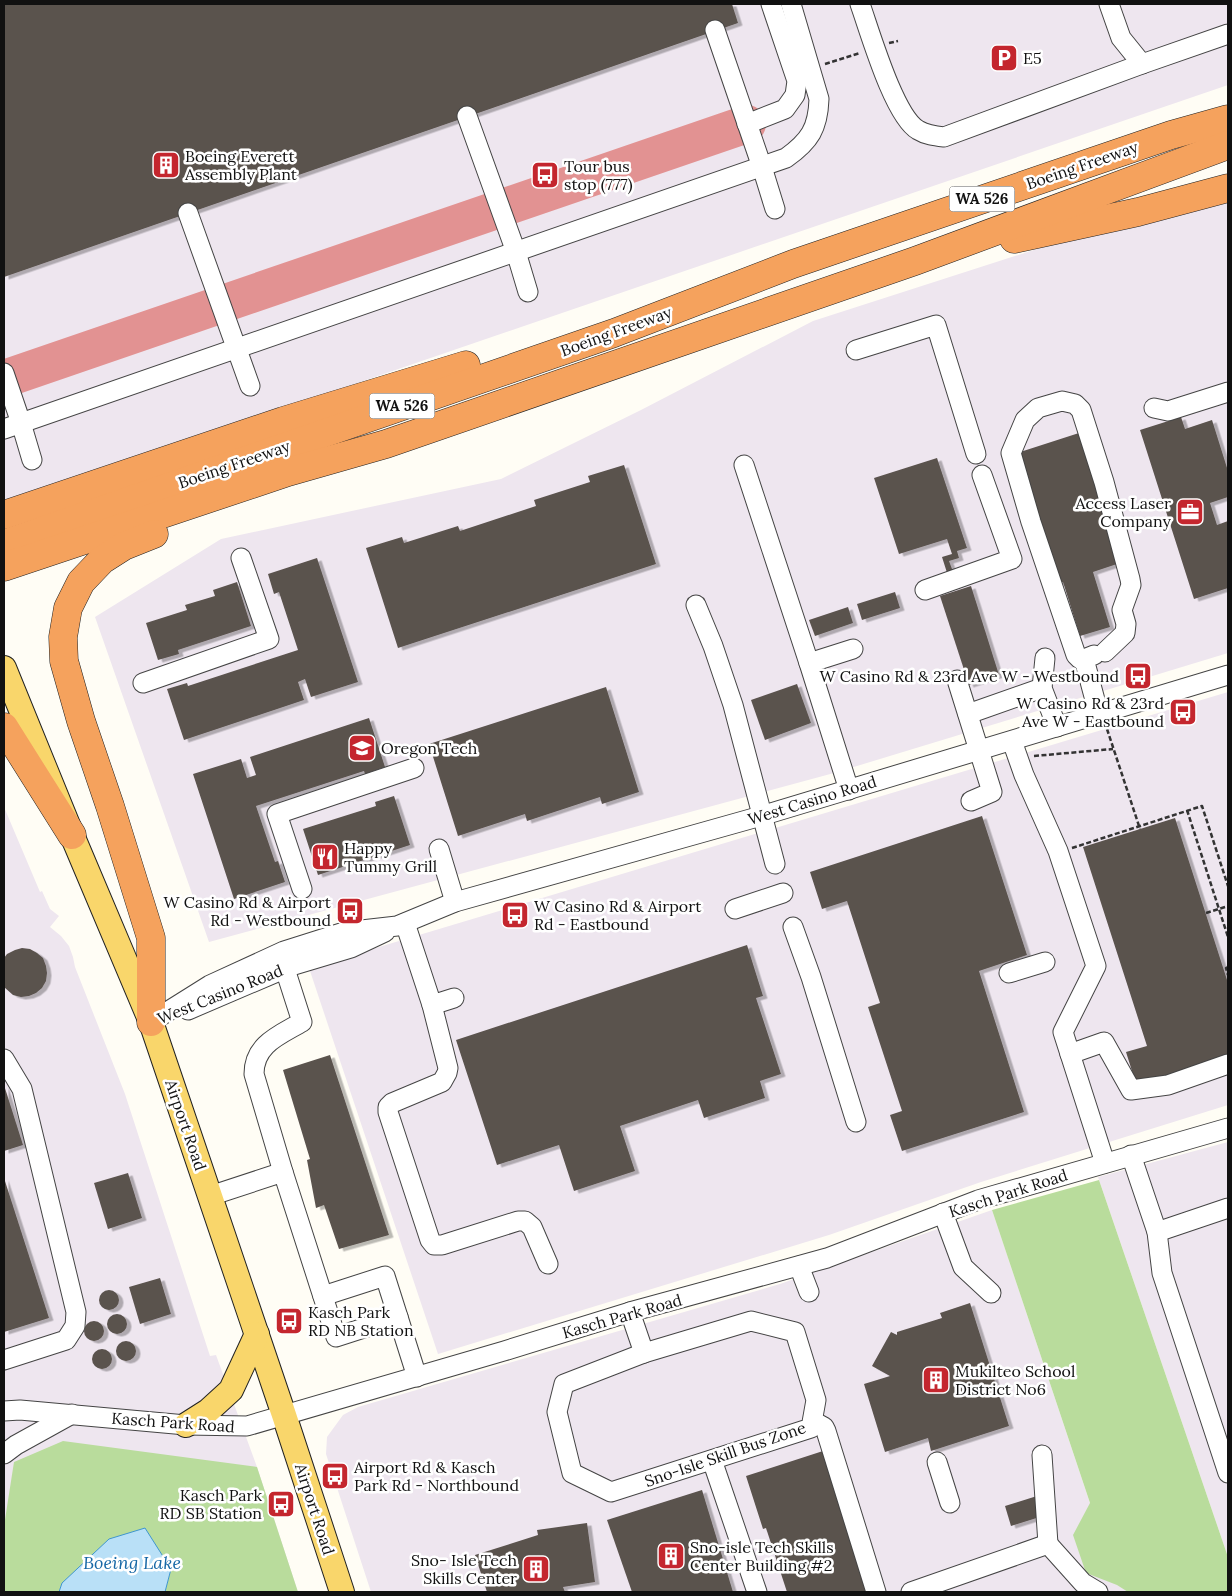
<svg xmlns="http://www.w3.org/2000/svg" width="1232" height="1596" font-family="Lora,serif">
	<style>
		.industrial { fill: #eee6ef }
		.forest { fill: #b9dc9c }
		.water { fill: #b9e0f7; stroke: #3f96cf }
		.lines { fill: none; stroke-linecap: round; stroke-linejoin: round }
		.taxiway { stroke: #e29292; stroke-width: 38 }
		.building { fill: #5a524d; filter: url(#shadow) }
		.minor-casing { stroke: #444; stroke-width: 21 }
		.major-casing { stroke: #222; stroke-width: 26 }
		.highway-casing { stroke: #222; stroke-width: 29 }
		.path { stroke: #333; stroke-width: 2.5; stroke-dasharray: 5 2.5; stroke-linecap: butt }
		.minor { stroke: #fff; stroke-width: 19 }
		.major { stroke: #f9d66b; stroke-width: 24 }
		.highway { stroke: #f5a25d; stroke-width: 28 }
		.labels { text-anchor: middle; stroke-width: 5; stroke-linejoin: round; paint-order: stroke }
		.shield { fill: #fff; stroke: #585858; stroke-width: 1 }
		.shield-label { font-size: 15px; font-weight: bold; fill: #111 }
		.poi-label { font-size: 16px; fill: #111; stroke: #fff; text-anchor: start }
		.street-label { font-size: 16px; fill: #111; stroke: #fff }
		.water-label { font-size: 18px; font-style: italic; fill: #1768a6; stroke: #fff }
	</style>
	<defs>
		<filter id="shadow"><feDropShadow dx="4.5" dy="2.5" stdDeviation="0" flood-color="#0004"/></filter>
	</defs>
	<rect width="100%" height="100%" fill="#fffdf5"/>
	<g class="industrial">
		<path d="M 4,4 L 1228,4 L 1228,85 L 4,504 Z"/>
		<path d="M 1228,199 L 1228,653 L 834,773 L 209,942 L 95,617 L 221,539 L 501,479 L 641,410 L 813,321 L 1040,248 Z"/>
		<path d="M 1228,692 L 1228,1105 L 981,1182 L 829,1235 L 438,1354 L 309,968 Z"/>
		<path d="M 4,807 L 40,892 L 42,891 L 50,909 L 59,916 L 50,927 L 61,936 L 69,946 L 73,957 L 75,967 L 125,1094 L 210,1356 L 216,1355 L 257,1467 L 298,1592 L 4,1592 Z"/>
		<path d="M 1228,1142 L 1228,1557 L 1098,1177 Z"/>
		<path d="M 992,1210 L 1117,1584 L 1128,1592 L 371,1592 L 326,1454 L 327,1437 L 343,1415 L 358,1407 L 780,1284 Z"/>
	</g>
	<g class="forest">
		<path d="M 1099,1180 L 1228,1557 L 1228,1592 L 1128,1592 L 1117,1585 L 1086,1573 L 1073,1535 L 1090,1503 L 992,1210 Z"/>
		<path d="M 63,1441 L 257,1467 L 298,1592 L 165,1592 L 171,1569 L 62,1583 L 59,1592 L 4,1592 L 4,1526 L 14,1462 Z"/>
	</g>
	<path class="water" d="M 145,1528 L 171,1569 L 165,1592 L 59,1592 L 62,1583 L 109,1539 Z"/>
	<g class="lines">
		<path class="taxiway" d="M 4,379 L 747,124"/>
	</g>
	<g class="building">
		<path d="M 4,4 L 732,4 L 738,23 L 4,277 Z"/>
		<path d="M 1181,417 L 1185,429 L 1212,420 L 1228,471 L 1228,497 L 1210,503 L 1217,525 L 1228,521 L 1228,588 L 1194,599 L 1140,430 Z"/>
		<path d="M 1079,433 L 1120,563 L 1093,572 L 1110,627 L 1080,636 L 1063,582 L 1055,584 L 1014,454 Z"/>
		<path d="M 937,458 L 967,548 L 957,551 L 959,558 L 949,561 L 955,577 L 949,579 L 942,557 L 952,554 L 947,539 L 899,554 L 874,478 Z"/>
		<path d="M 624,465 L 656,564 L 398,648 L 366,548 L 402,537 L 404,543 L 458,526 L 460,531 L 536,506 L 534,500 L 590,482 L 588,476 Z"/>
		<path d="M 317,558 L 358,682 L 311,697 L 305,679 L 298,682 L 304,700 L 184,740 L 167,689 L 187,683 L 188,686 L 298,650 L 279,592 L 274,594 L 268,574 Z"/>
		<path d="M 237,582 L 251,626 L 178,650 L 179,654 L 158,660 L 146,623 L 187,610 L 185,605 L 215,596 L 213,590 Z"/>
		<path d="M 971,586 L 999,675 L 969,685 L 940,596 Z"/>
		<path d="M 895,592 L 900,608 L 862,620 L 857,604 Z"/>
		<path d="M 848,607 L 853,623 L 815,636 L 809,620 Z"/>
		<path d="M 797,684 L 811,723 L 765,740 L 751,700 Z"/>
		<path d="M 606,687 L 639,792 L 602,804 L 600,797 L 527,821 L 525,814 L 458,836 L 429,744 Z"/>
		<path d="M 369,718 L 385,767 L 365,774 L 364,771 L 256,806 L 275,862 L 278,861 L 285,882 L 234,899 L 193,774 L 241,759 L 247,778 L 256,775 L 250,757 Z"/>
		<path d="M 394,796 L 410,845 L 318,875 L 303,829 L 376,806 L 375,802 Z"/>
		<path d="M 982,816 L 1027,955 L 979,971 L 1024,1112 L 902,1151 L 890,1115 L 902,1111 L 868,1007 L 880,1003 L 847,901 L 822,909 L 810,872 Z"/>
		<path d="M 1175,818 L 1228,983 L 1228,1058 L 1137,1087 L 1126,1052 L 1147,1046 L 1083,847 Z"/>
		<path d="M 747,945 L 763,996 L 756,998 L 781,1074 L 760,1081 L 765,1098 L 704,1118 L 698,1100 L 620,1126 L 635,1171 L 574,1191 L 559,1145 L 497,1165 L 456,1040 Z"/>
		<path d="M 22,948 L 30,949 L 37,953 L 43,958 L 46,966 L 47,973 L 46,981 L 42,988 L 36,993 L 29,996 L 21,997 L 13,995 L 4,987 L 4,958 L 7,954 L 15,950 Z"/>
		<path d="M 330,1055 L 389,1235 L 339,1249 L 324,1205 L 316,1208 L 307,1160 L 310,1159 L 283,1070 Z"/>
		<path d="M 4,1085 L 23,1145 L 4,1151 Z"/>
		<path d="M 128,1173 L 142,1218 L 108,1229 L 94,1183 Z"/>
		<path d="M 4,1178 L 49,1318 L 4,1332 Z"/>
		<path d="M 160,1278 L 171,1314 L 140,1324 L 129,1287 Z"/>
		<circle cx="109" cy="1300" r="10"/>
		<path d="M 970,1303 L 1009,1426 L 931,1451 L 928,1438 L 885,1452 L 864,1384 L 890,1376 L 872,1366 L 891,1332 L 897,1335 L 897,1332 L 942,1318 L 940,1313 Z"/>
		<circle cx="117" cy="1324" r="10"/>
		<circle cx="94" cy="1331" r="10"/>
		<circle cx="126" cy="1351" r="10"/>
		<circle cx="102" cy="1359" r="10"/>
		<path d="M 823,1451 L 869,1592 L 787,1592 L 766,1528 L 763,1529 L 746,1476 Z"/>
		<path d="M 702,1490 L 733,1592 L 632,1592 L 607,1520 Z"/>
		<path d="M 1037,1496 L 1043,1516 L 1011,1526 L 1005,1506 Z"/>
		<path d="M 587,1523 L 595,1582 L 563,1587 L 565,1592 L 487,1592 L 475,1555 L 538,1535 L 537,1530 Z"/>
	</g>
	<g class="lines">
		<g class="minor-casing">
			<g id="minor">
				<path d="M 860,4 C 870,32 894,116 918,130 C 926,135 935,136 944,137 L 1142,64 L 1228,34"/>
				<path d="M 1109,4 L 1121,38 L 1142,64"/>
				<path d="M 715,30 L 762,167 L 775,209"/>
				<path d="M 467,116 L 516,252 L 528,292"/>
				<path d="M 747,124 L 785,109 L 795,95 L 797,81 L 771,4"/>
				<path d="M 188,213 L 250,386"/>
				<path d="M 856,350 L 936,325 L 976,454"/>
				<path d="M 4,373 L 21,423 L 32,460"/>
				<path d="M 1154,408 L 1168,411 L 1228,392"/>
				<path d="M 4,429 L 786,158 C 810,141 818,128 819,99 L 791,4"/>
				<path d="M 744,465 L 809,663"/>
				<path d="M 925,590 L 1012,559 L 982,475"/>
				<path d="M 696,605 L 713,646 L 733,705 L 775,864"/>
				<path d="M 1094,655 L 1084,659 L 1099,715"/>
				<path d="M 1045,658 L 1042,688 L 1057,727"/>
				<path d="M 1084,659 L 1080,659 L 1076,655 L 1031,522 L 1011,453 L 1025,420 L 1038,408 L 1062,401 L 1075,404 L 1081,410 L 1104,482 L 1130,579 L 1131,585 L 1122,610 L 1126,624 L 1125,633 L 1105,652"/>
				<path d="M 957,680 L 992,792 L 971,801"/>
				<path d="M 143,683 L 269,639 L 241,558"/>
				<path d="M 968,714 L 1042,688"/>
				<path d="M 1012,741 L 1024,775 L 1058,851 L 1096,966 L 1063,1032 L 1105,1163"/>
				<path d="M 849,790 L 809,663 L 853,649"/>
				<path d="M 439,849 L 455,902"/>
				<path d="M 302,889 L 277,814 L 414,768"/>
				<path d="M 735,909 L 783,893"/>
				<path d="M 405,923 L 432,1005 L 454,998"/>
				<path d="M 793,927 L 811,977 L 856,1122"/>
				<path d="M 1009,973 L 1045,962"/>
				<path d="M 432,1005 L 448,1068 L 447,1073 L 442,1082 L 392,1103 L 388,1107 L 388,1112 L 430,1240 L 434,1245 L 442,1245 L 518,1221 L 525,1221 L 532,1227 L 548,1264"/>
				<path d="M 188,1010 L 291,966 L 351,948 L 385,932"/>
				<path d="M 151,1022 L 210,985 L 284,951 L 344,932 L 397,926 L 455,902 L 761,816 L 1228,675"/>
				<path d="M 1070,1054 L 1104,1042 L 1131,1090 L 1168,1085 L 1228,1064"/>
				<path d="M 4,1059 L 22,1089 L 76,1312 L 75,1326 L 66,1340 L 4,1360"/>
				<path d="M 1131,1155 L 1157,1232 L 1162,1273 L 1228,1473"/>
				<path d="M 283,1172 L 254,1074 C 254,1044 280,1035 302,1022 L 285,969"/>
				<path d="M 210,1196 L 283,1172 L 336,1337 L 398,1317 L 417,1377"/>
				<path d="M 943,1213 L 963,1267 L 991,1293"/>
				<path d="M 1157,1232 L 1228,1208"/>
				<path d="M 799,1266 L 809,1292"/>
				<path d="M 323,1296 L 385,1276 L 398,1317"/>
				<path d="M 630,1312 L 644,1353"/>
				<path d="M 751,1321 L 795,1332 L 816,1400 L 811,1428 L 611,1492 L 572,1473 L 557,1412 L 564,1384 L 644,1353 Z"/>
				<path d="M 4,1411 L 20,1410 L 186,1425 L 247,1426 L 504,1351 L 630,1312 L 827,1258 L 978,1200 L 1228,1128"/>
				<path d="M 813,1421 L 824,1427 L 826,1431 L 876,1592"/>
				<path d="M 4,1454 L 16,1445 L 72,1414"/>
				<path d="M 712,1460 L 757,1592"/>
				<path d="M 937,1462 L 950,1503"/>
				<path d="M 1048,1544 L 1083,1583 L 1098,1592"/>
				<path d="M 911,1592 L 1048,1544 L 1042,1455"/>
			</g>
		</g>
		<g class="major-casing">
			<g id="major">
				<path d="M 4,668 L 72,835 L 151,1022 L 284,1415 L 342,1592"/>
				<path d="M 186,1425 L 208,1411 L 231,1390 L 257,1334"/>
			</g>
		</g>
		<g class="highway-casing">
			<g id="highway">
				<path d="M 1014,239 L 1138,212 L 1228,188"/>
				<path d="M 4,515 L 283,421 L 466,365"/>
				<path d="M 4,544 L 614,333 L 793,264 L 1171,135 L 1228,119"/>
				<path d="M 4,567 L 288,472 L 386,444 L 915,261 L 1228,145"/>
				<path d="M 4,727 L 72,835"/>
				<path d="M 151,1022 L 151,938 L 110,806 L 81,721 L 64,661 L 63,637 L 68,608 L 81,582 L 102,560 L 124,546 L 154,534"/>
			</g>
		</g>
		<g class="path">
			<path d="M 889,43 L 898,41"/>
			<path d="M 825,64 L 860,53"/>
			<path d="M 1107,729 L 1140,829"/>
			<path d="M 1034,756 L 1113,749"/>
			<path d="M 1187,810 L 1228,937"/>
			<path d="M 1072,848 L 1202,806 L 1228,886"/>
			<path d="M 1206,913 L 1228,906"/>
			<path d="M 1228,967 L 1226,968 L 1228,975"/>
		</g>
		<use href="#minor" class="minor"/>
		<use href="#major" class="major"/>
		<use href="#highway" class="highway"/>
	</g>
	<defs>
		<g id="parking-square" transform="scale(1.4375)"><rect x="-9" y="-9" width="18" height="18" rx="4" fill="#c4262e" stroke="#fff"/><path d="M-3.5-5.5H1a3.5 3.5 0 0 1 0 7H-1V5.5H-3.5ZM-1-3.4V-.6H.8a1.4 1.4 0 0 0 0-2.8Z" fill="#fff"/></g>
		<g id="building-square" transform="scale(1.4375)"><rect x="-9" y="-9" width="18" height="18" rx="4" fill="#c4262e" stroke="#fff"/><path d="M-4-6H4V6H1V3H-1V6H-4ZM-2.5-4.3h1.7v1.8h-1.7ZM.8-4.3h1.7v1.8H.8ZM-2.5-1h1.7V.8h-1.7ZM.8-1h1.7V.8H.8Z" fill="#fff"/></g>
		<g id="bus-square" transform="scale(1.4375)"><rect x="-9" y="-9" width="18" height="18" rx="4" fill="#c4262e" stroke="#fff"/><path d="M-5-6H5V4H4V6H2V4H-2V6H-4V4H-5ZM-3.5-4V0h7V-4ZM-3.5 1.2v1.5H-2V1.2ZM2 1.2v1.5H3.5V1.2Z" fill="#fff"/></g>
		<g id="office-square" transform="scale(1.4375)"><rect x="-9" y="-9" width="18" height="18" rx="4" fill="#c4262e" stroke="#fff"/><path d="M-6-3h4V-5.5h4V-3h4V5H-6ZM-1-4.5V-3h2v-1.5ZM-6 0V1H6V0Z" fill="#fff"/></g>
		<g id="school-square" transform="scale(1.4375)"><rect x="-9" y="-9" width="18" height="18" rx="4" fill="#c4262e" stroke="#fff"/><path d="M0-5L7-2L0 1L-7-2ZM-4 1L0 2.5L4 1V4Q0 6-4 4Z" fill="#fff"/></g>
		<g id="restaurant-square" transform="scale(1.4375)"><rect x="-9" y="-9" width="18" height="18" rx="4" fill="#c4262e" stroke="#fff"/><path d="M-5-6h1v4h1v-4h1v4h1v-4h1v5L-1.5 .5V6h-2V.5L-5-1ZM5-6V6H3V1.5H1.5Q1.5-4 5-6Z" fill="#fff"/></g>
	</defs>
	<g fill-rule="evenodd">
		<use href="#parking-square" x="1004" y="58"/>
		<use href="#building-square" x="166" y="165"/>
		<use href="#bus-square" x="545" y="175"/>
		<use href="#office-square" x="1190" y="512"/>
		<use href="#bus-square" x="1138" y="676"/>
		<use href="#bus-square" x="1183" y="712"/>
		<use href="#school-square" x="362" y="748"/>
		<use href="#restaurant-square" x="325" y="857"/>
		<use href="#bus-square" x="350" y="911"/>
		<use href="#bus-square" x="515" y="915"/>
		<use href="#bus-square" x="289" y="1321"/>
		<use href="#building-square" x="936" y="1380"/>
		<use href="#bus-square" x="335" y="1476"/>
		<use href="#bus-square" x="281" y="1504"/>
		<use href="#building-square" x="671" y="1556"/>
		<use href="#building-square" x="536" y="1569"/>
	</g>
	<g class="labels">
		<g class="shield">
			<rect x="949.5" y="186.5" width="65" height="25" rx="4"/>
			<rect x="369.5" y="393.5" width="65" height="25" rx="4"/>
		</g>
		<g class="shield-label">
			<text x="982" y="204">WA 526</text>
			<text x="402" y="411">WA 526</text>
		</g>
		<g class="poi-label">
			<text x="1023" y="64">E5</text>
			<text x="185" y="162">Boeing Everett<tspan x="185" dy="18">Assembly Plant</tspan></text>
			<text x="564" y="172">Tour bus<tspan x="564" dy="18">stop (777)</tspan></text>
			<text x="1171" y="509" text-anchor="end">Access Laser<tspan x="1171" dy="18">Company</tspan></text>
			<text x="1119" y="682" text-anchor="end">W Casino Rd &amp; 23rd Ave W - Westbound</text>
			<text x="1164" y="709" text-anchor="end">W Casino Rd &amp; 23rd<tspan x="1164" dy="18">Ave W - Eastbound</tspan></text>
			<text x="381" y="754">Oregon Tech</text>
			<text x="344" y="854">Happy<tspan x="344" dy="18">Tummy Grill</tspan></text>
			<text x="331" y="908" text-anchor="end">W Casino Rd &amp; Airport<tspan x="331" dy="18">Rd - Westbound</tspan></text>
			<text x="534" y="912">W Casino Rd &amp; Airport<tspan x="534" dy="18">Rd - Eastbound</tspan></text>
			<text x="308" y="1318">Kasch Park<tspan x="308" dy="18">RD NB Station</tspan></text>
			<text x="955" y="1377">Mukilteo School<tspan x="955" dy="18">District No6</tspan></text>
			<text x="354" y="1473">Airport Rd &amp; Kasch<tspan x="354" dy="18">Park Rd - Northbound</tspan></text>
			<text x="262" y="1501" text-anchor="end">Kasch Park<tspan x="262" dy="18">RD SB Station</tspan></text>
			<text x="690" y="1553">Sno-isle Tech Skills<tspan x="690" dy="18">Center Building #2</tspan></text>
			<text x="517" y="1566" text-anchor="end">Sno- Isle Tech<tspan x="517" dy="18">Skills Center</tspan></text>
		</g>
		<g class="street-label">
			<text transform="translate(1082 165) rotate(-19)" y="6">Boeing Freeway</text>
			<text transform="translate(616 331) rotate(-20)" y="6">Boeing Freeway</text>
			<text transform="translate(234 464) rotate(-19)" y="6">Boeing Freeway</text>
			<text transform="translate(812 800) rotate(-17)" y="6">West Casino Road</text>
			<text transform="translate(220 994) rotate(-22)" y="6">West Casino Road</text>
			<text transform="translate(186 1125) rotate(71)" y="6">Airport Road</text>
			<text transform="translate(1008 1193) rotate(-18)" y="6">Kasch Park Road</text>
			<text transform="translate(622 1316) rotate(-16)" y="6">Kasch Park Road</text>
			<text transform="translate(173 1422) rotate(4)" y="6">Kasch Park Road</text>
			<text transform="translate(725 1454) rotate(-19)" y="6">Sno-Isle Skill Bus Zone</text>
			<text transform="translate(315 1509) rotate(72)" y="6">Airport Road</text>
		</g>
		<g class="water-label">
			<text x="132" y="1569">Boeing Lake</text>
		</g>
	</g>
	<rect width="1232" height="1596" fill="none" stroke="#111111" stroke-width="10"/>
</svg>
